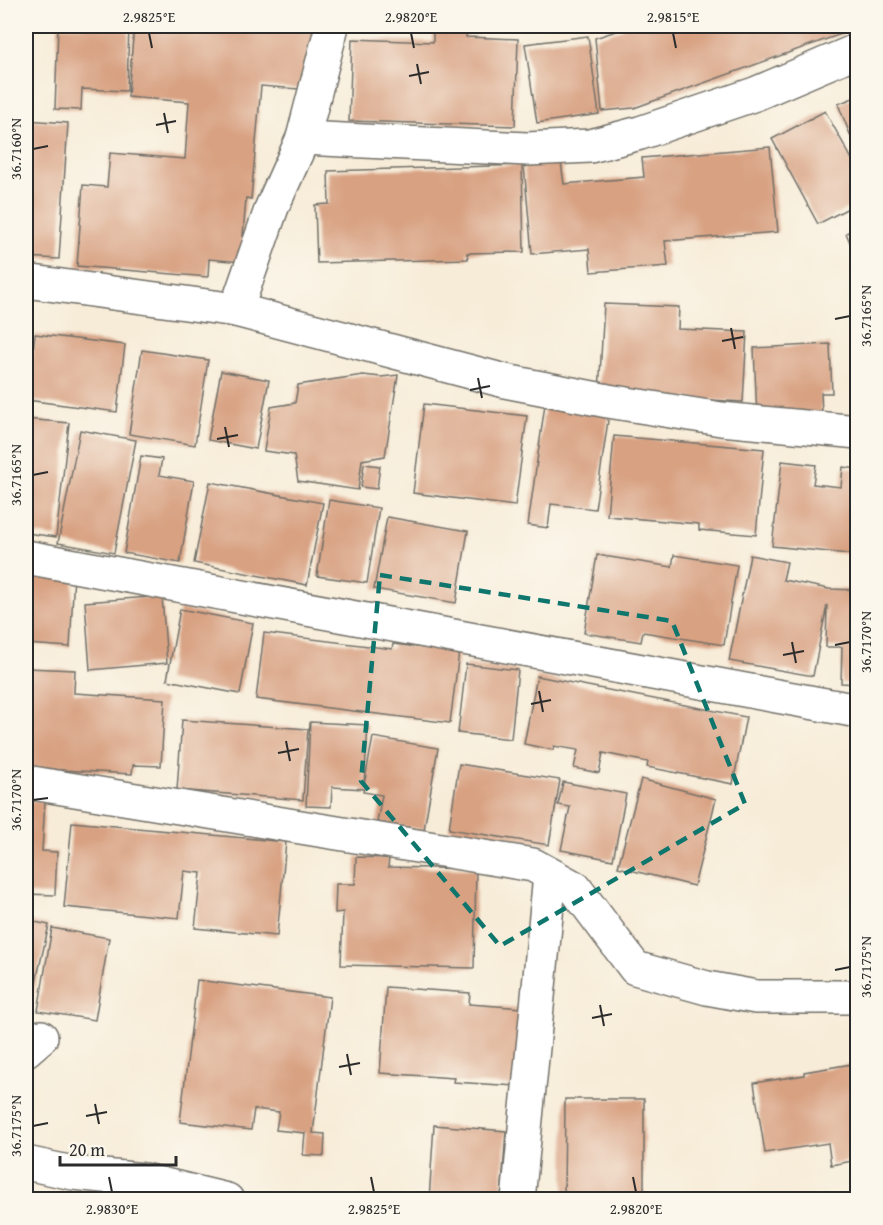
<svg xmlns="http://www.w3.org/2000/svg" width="883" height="1225" font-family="'Gentium Book Plus',serif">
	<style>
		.building { fill: #d8a182 }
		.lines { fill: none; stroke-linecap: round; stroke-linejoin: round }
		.minor-casing { stroke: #726f68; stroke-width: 36 }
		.minor { stroke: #fff; stroke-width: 33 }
		.marked { fill: none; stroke: #0f766e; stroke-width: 4.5; stroke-dasharray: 12 8; stroke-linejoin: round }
		.ticks { fill: none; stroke: #2b2b2b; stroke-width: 2 }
		.neatline { fill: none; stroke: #2b2b2b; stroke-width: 2 }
		.ticks-label { font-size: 15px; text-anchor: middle; fill: #2b2b2b }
	</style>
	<rect width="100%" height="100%" fill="#fbf7ec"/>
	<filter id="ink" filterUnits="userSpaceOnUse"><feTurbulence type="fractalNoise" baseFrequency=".0167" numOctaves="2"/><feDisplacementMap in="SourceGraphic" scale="12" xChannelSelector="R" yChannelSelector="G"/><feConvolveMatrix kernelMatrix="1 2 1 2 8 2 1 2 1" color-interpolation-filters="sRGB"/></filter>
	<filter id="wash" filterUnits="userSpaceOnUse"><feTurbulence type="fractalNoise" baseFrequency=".008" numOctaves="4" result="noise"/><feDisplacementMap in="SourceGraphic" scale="24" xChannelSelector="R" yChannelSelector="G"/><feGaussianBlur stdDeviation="1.35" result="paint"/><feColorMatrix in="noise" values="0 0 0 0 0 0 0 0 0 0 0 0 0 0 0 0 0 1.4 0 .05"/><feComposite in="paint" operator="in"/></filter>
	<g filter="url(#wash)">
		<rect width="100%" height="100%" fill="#f7ecd8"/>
		<g id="blocks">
			<g class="building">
				<path d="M 58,26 L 129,26 L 127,91 L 82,89 L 81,110 L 55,109 Z"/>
				<path d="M 134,26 L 316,26 L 311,90 L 261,86 L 251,199 L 246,198 L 241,262 L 209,259 L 208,277 L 77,266 L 83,185 L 107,187 L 110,153 L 185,159 L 189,102 L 128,97 Z"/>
				<path d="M 433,26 L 467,26 L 466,37 L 518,39 L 515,126 L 349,121 L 352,39 L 433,42 Z"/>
				<path d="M 626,26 L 858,26 L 858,28 L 634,108 L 602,111 L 595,38 L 622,29 Z"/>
				<path d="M 588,36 L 599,114 L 537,123 L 525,44 Z"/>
				<path d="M 858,96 L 858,152 L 857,152 L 838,104 Z"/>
				<path d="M 825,111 L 858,170 L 858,203 L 818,224 L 772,139 Z"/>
				<path d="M 26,120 L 68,123 L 59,259 L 26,257 Z"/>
				<path d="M 770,147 L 778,232 L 665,241 L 668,266 L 591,272 L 589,249 L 532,254 L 524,166 L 561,162 L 564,184 L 644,177 L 642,158 Z"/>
				<path d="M 522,165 L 524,252 L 467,253 L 468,259 L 317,263 L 315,205 L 329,204 L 328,171 Z"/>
				<path d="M 857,213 L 857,259 L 846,233 L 857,229 L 851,215 Z"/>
				<path d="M 604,304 L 679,307 L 678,329 L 747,332 L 743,402 L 599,393 Z"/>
				<path d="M 35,334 L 125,345 L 117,412 L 27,400 Z"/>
				<path d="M 830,344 L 832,393 L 821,393 L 822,414 L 757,417 L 754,348 Z"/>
				<path d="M 142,350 L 208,360 L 195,445 L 129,434 Z"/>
				<path d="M 221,371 L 269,380 L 256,449 L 208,440 Z"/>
				<path d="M 363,375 L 381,377 L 398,375 L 385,456 L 362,460 L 358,490 L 298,481 L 294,455 L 264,451 L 271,407 L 295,403 L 298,385 Z"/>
				<path d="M 424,404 L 527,416 L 515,506 L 413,493 Z"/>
				<path d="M 545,404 L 609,414 L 595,509 L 551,504 L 548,528 L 528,525 Z"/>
				<path d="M 26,419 L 69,423 L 56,537 L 26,533 Z"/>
				<path d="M 80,430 L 136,440 L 114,553 L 58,543 Z"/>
				<path d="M 614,436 L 764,449 L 756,535 L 699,530 L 699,524 L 607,516 Z"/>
				<path d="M 141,456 L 162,459 L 159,475 L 194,481 L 180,563 L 124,553 Z"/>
				<path d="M 782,461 L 816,465 L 813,484 L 841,487 L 843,467 L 858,469 L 858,555 L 772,546 Z"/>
				<path d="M 364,464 L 380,466 L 377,489 L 361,487 Z"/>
				<path d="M 210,482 L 323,503 L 307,585 L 194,563 Z"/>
				<path d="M 329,500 L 379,508 L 367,583 L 317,576 Z"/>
				<path d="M 387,517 L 468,531 L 456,603 L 374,589 Z"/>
				<path d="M 597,555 L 672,567 L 674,555 L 737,565 L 724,645 L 643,632 L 641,642 L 584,633 Z"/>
				<path d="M 750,555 L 787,562 L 783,580 L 829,589 L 858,590 L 858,684 L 841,683 L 842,647 L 826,647 L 827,605 L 813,676 L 729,661 Z"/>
				<path d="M 26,570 L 74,574 L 70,647 L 26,644 Z"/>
				<path d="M 162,596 L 167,663 L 90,670 L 85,602 Z"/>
				<path d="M 180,609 L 253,623 L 240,694 L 167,680 Z"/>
				<path d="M 264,633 L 392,649 L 393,644 L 459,652 L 450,723 L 256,699 Z"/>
				<path d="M 466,664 L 518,670 L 511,739 L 458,733 Z"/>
				<path d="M 26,668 L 75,670 L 74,693 L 165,699 L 161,766 L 133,765 L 132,774 L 26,768 Z"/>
				<path d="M 537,676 L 746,717 L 733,784 L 647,767 L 648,762 L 603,753 L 599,773 L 574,768 L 578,750 L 554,746 L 553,750 L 524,744 Z"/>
				<path d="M 182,720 L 308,729 L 303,800 L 177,790 Z"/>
				<path d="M 310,722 L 368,725 L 364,785 L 373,737 L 438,748 L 424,830 L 377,822 L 382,795 L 363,792 L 364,789 L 332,787 L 331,807 L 306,806 Z"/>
				<path d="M 459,764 L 560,780 L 549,845 L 449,829 Z"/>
				<path d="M 641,779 L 716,799 L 694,886 L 618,867 Z"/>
				<path d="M 563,782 L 626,794 L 613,860 L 561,850 L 570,807 L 558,805 Z"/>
				<path d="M 26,800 L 45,801 L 42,851 L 57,852 L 55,895 L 26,894 Z"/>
				<path d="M 72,822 L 286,842 L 277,936 L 195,928 L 201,873 L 184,871 L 179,918 L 64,907 Z"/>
				<path d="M 356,857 L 389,858 L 388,867 L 476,869 L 474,968 L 341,965 L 343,912 L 335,913 L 336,884 L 355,884 Z"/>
				<path d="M 26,920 L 49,925 L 29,1012 L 26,1012 Z"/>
				<path d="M 52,928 L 109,938 L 95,1020 L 38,1011 Z"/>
				<path d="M 197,980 L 330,997 L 313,1133 L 325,1134 L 324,1156 L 303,1155 L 305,1133 L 276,1130 L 279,1112 L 254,1109 L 251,1130 L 180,1122 Z"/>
				<path d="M 386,987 L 470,993 L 469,1004 L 522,1008 L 517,1086 L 453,1082 L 454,1078 L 380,1073 Z"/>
				<path d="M 858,1063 L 858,1160 L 831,1165 L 828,1143 L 765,1153 L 754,1083 L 804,1075 L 804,1072 Z"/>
				<path d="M 565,1099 L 644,1099 L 644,1198 L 564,1198 Z"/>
				<path d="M 434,1125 L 506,1131 L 501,1200 L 429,1200 Z"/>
			</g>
		</g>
	</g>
	<g filter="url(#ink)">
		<use href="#blocks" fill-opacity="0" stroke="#726f68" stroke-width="1.5"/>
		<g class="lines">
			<g class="minor-casing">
				<g id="minor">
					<path d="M 303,138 L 527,149 L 590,146 L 640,133 L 755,94 L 858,50"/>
					<path d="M 26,281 L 236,310 L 505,381 L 608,401 L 721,419 L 858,432"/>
					<path d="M 236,310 L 272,207 L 303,138 L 332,26"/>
					<path d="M 26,557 L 858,711"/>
					<path d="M 26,782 L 533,865 L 575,888 L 635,968 L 707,988 L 756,997 L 858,997"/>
					<path d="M 26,1050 L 41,1037"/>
					<path d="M 26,1163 L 73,1173 L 144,1180 L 227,1200"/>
					<path d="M 518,1200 L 550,875"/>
				</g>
			</g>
			<use href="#minor" class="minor"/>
		</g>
	</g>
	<path class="marked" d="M 380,575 L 672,621 L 745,804 L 500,946 L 361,781 Z"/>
	<path class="ticks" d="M 149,33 L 152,48M 411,33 L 414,48M 673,33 L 676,48M 417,64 L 421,84M 409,76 L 429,72M 164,113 L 168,133M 156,125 L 176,121M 33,149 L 48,146M 835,319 L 850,316M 731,328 L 735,349M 722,341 L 743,337M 478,378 L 482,398M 470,390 L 490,386M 225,427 L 229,447M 217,439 L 238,435M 33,475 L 48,472M 792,642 L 796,663M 835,645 L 850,642M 783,655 L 804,651M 539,691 L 543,712M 531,704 L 551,700M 286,741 L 290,761M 278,753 L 299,749M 33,800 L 48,798M 835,970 L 850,967M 600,1005 L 604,1026M 592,1018 L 612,1014M 347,1054 L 351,1075M 339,1067 L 360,1063M 95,1104 L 99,1124M 86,1116 L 107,1112M 33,1126 L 48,1123M 109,1177 L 112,1192M 371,1177 L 374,1192M 633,1177 L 636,1192"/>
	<rect width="883" height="1225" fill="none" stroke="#fbf7ec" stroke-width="66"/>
	<path d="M60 1156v9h116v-9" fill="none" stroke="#2b2b2b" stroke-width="3"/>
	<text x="69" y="1156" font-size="18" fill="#2b2b2b" stroke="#fbf7ec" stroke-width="4.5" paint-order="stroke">20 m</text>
	<rect x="33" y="33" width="817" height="1159" class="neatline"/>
	<g class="ticks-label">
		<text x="149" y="22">2.9825°E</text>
		<text x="411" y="22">2.9820°E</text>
		<text x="673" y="22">2.9815°E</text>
		<text transform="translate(16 149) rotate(-90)" y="5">36.7160°N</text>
		<text transform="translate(866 316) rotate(-90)" y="5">36.7165°N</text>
		<text transform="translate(16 475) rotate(-90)" y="5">36.7165°N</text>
		<text transform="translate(866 642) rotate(-90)" y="5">36.7170°N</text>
		<text transform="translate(16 800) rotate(-90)" y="5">36.7170°N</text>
		<text transform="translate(866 967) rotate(-90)" y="5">36.7175°N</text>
		<text transform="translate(16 1126) rotate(-90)" y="5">36.7175°N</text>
		<text x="112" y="1214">2.9830°E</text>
		<text x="374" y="1214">2.9825°E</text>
		<text x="636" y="1214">2.9820°E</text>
	</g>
</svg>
